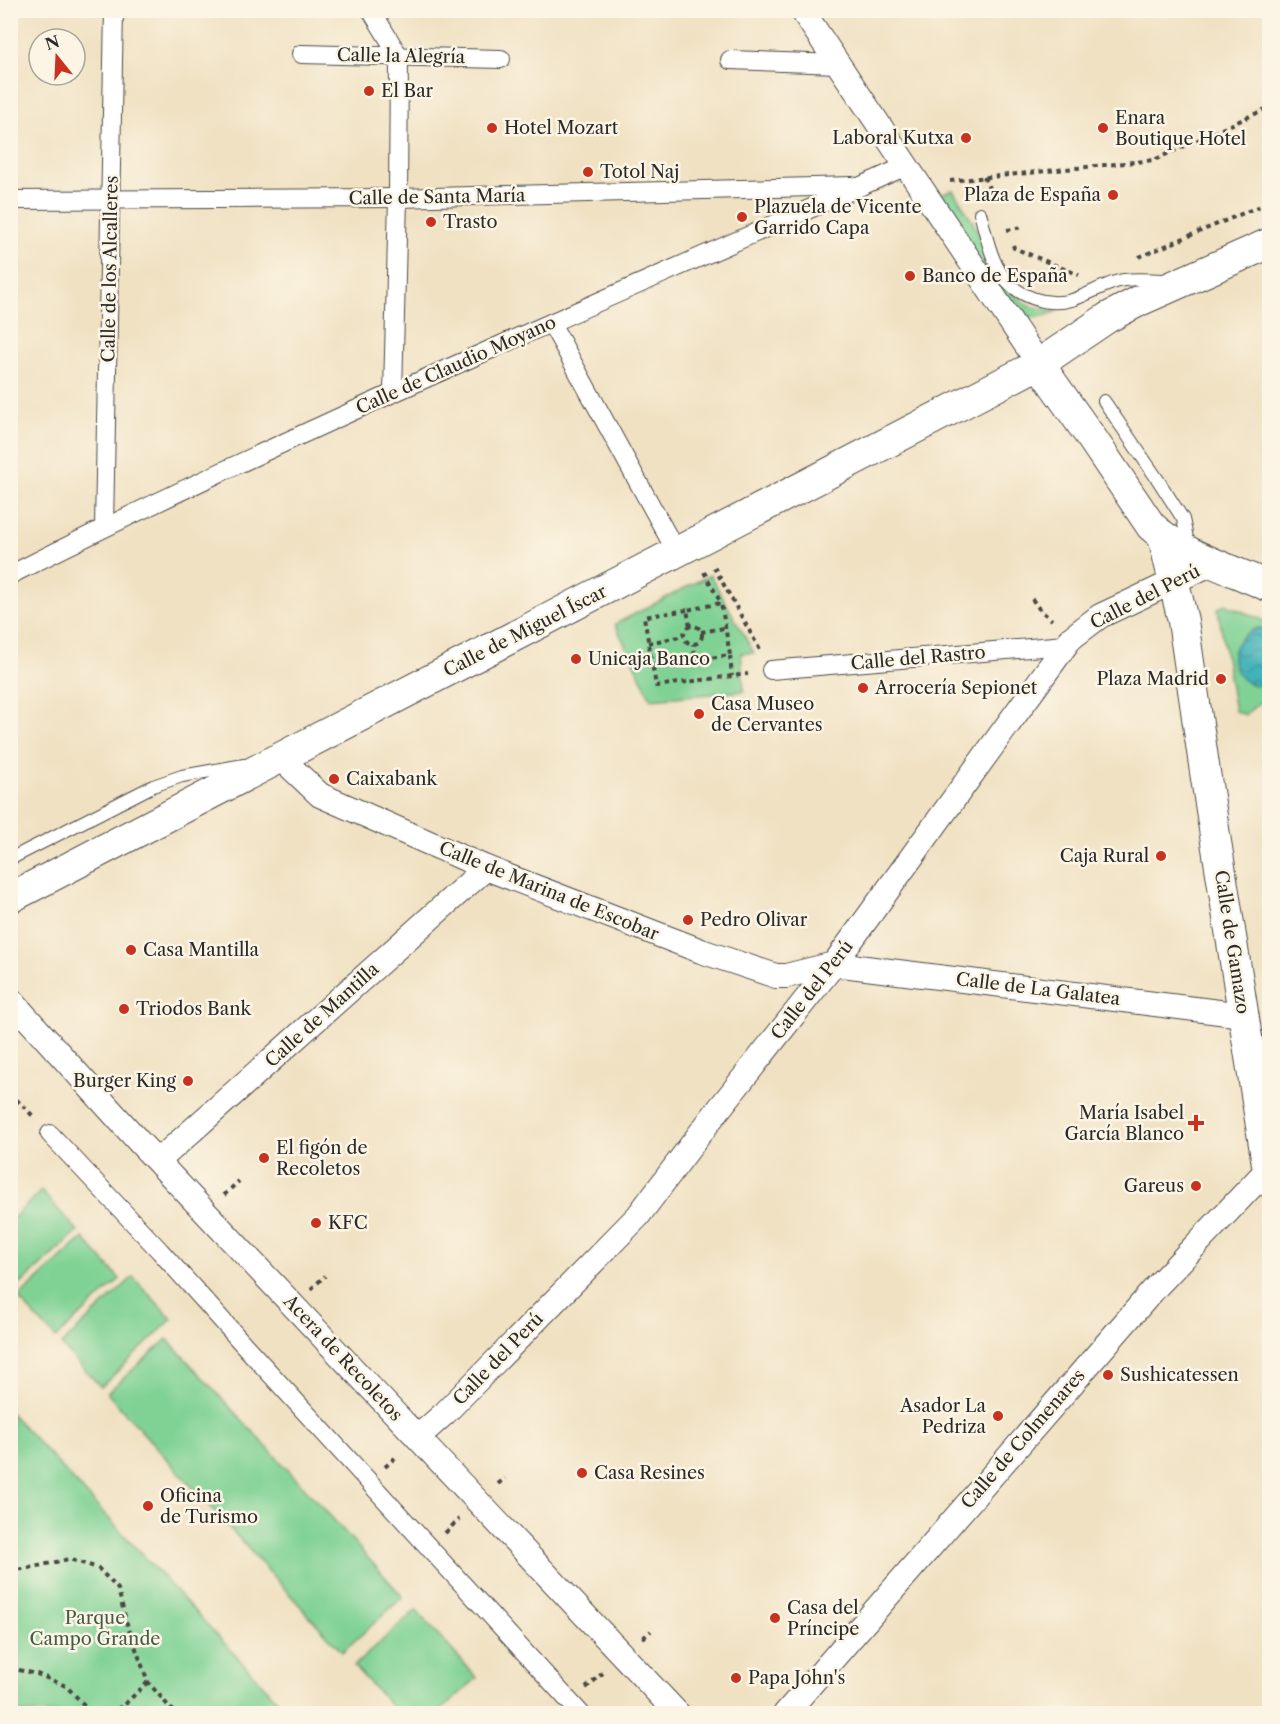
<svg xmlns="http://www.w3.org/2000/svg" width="1280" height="1724" font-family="'Libre Caslon Text',serif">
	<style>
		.green { fill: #80d294; stroke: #567e60; stroke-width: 1.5 }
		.water { fill: url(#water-waves); stroke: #376f72; stroke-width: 1.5 }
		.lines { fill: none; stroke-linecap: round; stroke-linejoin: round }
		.service-casing { stroke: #494642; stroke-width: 14 }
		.pedestrian-casing { stroke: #494642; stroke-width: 20 }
		.minor-casing { stroke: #494642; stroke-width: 26 }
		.tertiary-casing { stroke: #494642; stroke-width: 32 }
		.path { stroke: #494642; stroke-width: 4; stroke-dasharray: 4.5 4.5; stroke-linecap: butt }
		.service { stroke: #fff; stroke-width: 12 }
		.pedestrian { stroke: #fff; stroke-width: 18 }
		.minor { stroke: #fff; stroke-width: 24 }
		.tertiary { stroke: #fff; stroke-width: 30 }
		.poi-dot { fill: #c8321e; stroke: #fcf5e5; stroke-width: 2 }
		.labels { text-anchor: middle; stroke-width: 5; stroke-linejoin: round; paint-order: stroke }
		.street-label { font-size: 18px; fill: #2b2b2b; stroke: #fcf5e5 }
		.poi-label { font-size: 18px; fill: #2b2b2b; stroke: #fcf5e5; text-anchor: start }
		.park-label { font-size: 18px; fill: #445d4a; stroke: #fcf5e5 }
	</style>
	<defs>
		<pattern id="water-waves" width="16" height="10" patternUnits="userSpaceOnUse" patternTransform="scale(1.5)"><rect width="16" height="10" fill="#43b3ba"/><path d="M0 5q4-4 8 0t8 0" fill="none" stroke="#389297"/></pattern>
	</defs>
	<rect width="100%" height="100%" fill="#fcf5e5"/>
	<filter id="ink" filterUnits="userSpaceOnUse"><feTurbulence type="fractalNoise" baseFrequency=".0167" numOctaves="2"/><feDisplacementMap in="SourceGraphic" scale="12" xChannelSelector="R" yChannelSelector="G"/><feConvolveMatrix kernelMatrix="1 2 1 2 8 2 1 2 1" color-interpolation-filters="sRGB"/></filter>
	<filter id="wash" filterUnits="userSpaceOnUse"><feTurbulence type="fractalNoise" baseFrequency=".008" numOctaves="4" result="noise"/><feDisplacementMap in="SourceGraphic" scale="24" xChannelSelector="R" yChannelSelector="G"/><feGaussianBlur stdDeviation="1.35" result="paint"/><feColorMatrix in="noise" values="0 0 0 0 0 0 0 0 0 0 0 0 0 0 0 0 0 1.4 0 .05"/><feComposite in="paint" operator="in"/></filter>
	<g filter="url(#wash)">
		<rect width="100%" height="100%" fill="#f0e1c2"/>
		<g class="green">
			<path d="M 953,190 L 973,222 L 987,253 L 1012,293 L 1029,306 L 1057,311 C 1041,318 1031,320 1015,312 L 935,196 Z"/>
			<path d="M 710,575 L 754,653 L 741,653 L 744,691 L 651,699 L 615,624 Z"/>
			<path d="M 1225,604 L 1269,623 L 1269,694 L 1245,715 L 1235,711 L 1218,609 Z"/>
			<path d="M 41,1191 L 78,1231 L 12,1292 L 10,1291 L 11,1220 Z"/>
			<path d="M 83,1238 L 120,1279 L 56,1338 L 18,1298 Z"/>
			<path d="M 133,1277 L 172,1319 L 101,1387 L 61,1345 Z"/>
			<path d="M 167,1339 L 325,1510 L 403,1597 L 342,1652 L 107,1393 Z"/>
			<path d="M 11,1413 L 289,1713 L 11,1713 Z"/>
			<path d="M 416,1610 L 477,1678 L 438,1713 L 398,1713 L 354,1666 Z"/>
		</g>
		<path class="water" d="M 1258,628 L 1269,630 L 1270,685 C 1230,692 1217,642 1258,628 Z"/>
	</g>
	<g filter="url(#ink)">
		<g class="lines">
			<g class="service-casing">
				<g id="service">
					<path d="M 980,213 C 986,234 990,257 1002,275 C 1017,297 1047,307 1072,300 C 1088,295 1108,282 1124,280 C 1138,278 1152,280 1166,280"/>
					<path d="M 1104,401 L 1158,480 L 1183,519 L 1189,548"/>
					<path d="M 10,859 L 153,786 L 182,776 L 244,765"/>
				</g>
			</g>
			<g class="pedestrian-casing">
				<g id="pedestrian">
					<path d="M 371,10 L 399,56 L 398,198 L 393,392"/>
					<path d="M 301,54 L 501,59"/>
					<path d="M 730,60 L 838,64"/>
					<path d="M 10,200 L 398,198 L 852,186"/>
					<path d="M 551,323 L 677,553"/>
					<path d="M 104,527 L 114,10"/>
					<path d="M 10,575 C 303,426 607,300 906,166"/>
					<path d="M 771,670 L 1065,645"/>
					<path d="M 50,1134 L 160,1251 L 245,1346 L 581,1714"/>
				</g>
			</g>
			<g class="minor-casing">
				<g id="minor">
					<path d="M 802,10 L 1039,364"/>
					<path d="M 281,758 L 320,795 L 486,868 L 701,951 L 776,976 L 786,976 L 834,964 L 1243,1015"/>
					<path d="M 10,999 L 141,1144 L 678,1714"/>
					<path d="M 158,1161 L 486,868"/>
					<path d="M 418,1437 L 445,1413 L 638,1216 L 711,1119 L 834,964 L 1070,639 L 1100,616 L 1213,563"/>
					<path d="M 785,1714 L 1156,1287 L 1267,1170"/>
				</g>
			</g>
			<g class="tertiary-casing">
				<g id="tertiary">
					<path d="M 1039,364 L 1093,440 L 1151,526 C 1182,555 1231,569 1270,587"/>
					<path d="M 1163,536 L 1183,621 L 1205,772 L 1270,1183"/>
					<path d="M 10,898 L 1039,364 L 1107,318 L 1139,301 L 1270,243"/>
				</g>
			</g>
			<g class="path">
				<path d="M 984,177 L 993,197"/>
				<path d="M 950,181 L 1154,160 L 1270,107"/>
				<path d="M 1007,230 L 1022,227"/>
				<path d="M 1013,245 L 1014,248 L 1079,275"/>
				<path d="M 1139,257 L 1270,202"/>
				<path d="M 714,567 L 760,650"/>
				<path d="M 704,572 L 721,603"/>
				<path d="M 1032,599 L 1040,610 L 1052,620"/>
				<path d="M 687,610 L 644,617 L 653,668 L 696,660"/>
				<path d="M 690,626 L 687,610 L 721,603 L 730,655 L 696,660 L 693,644"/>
				<circle cx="693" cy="635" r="9"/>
				<path d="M 701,632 L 724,628"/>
				<path d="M 648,643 L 684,636"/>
				<path d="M 730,656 L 732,676"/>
				<path d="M 653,668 L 656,686 L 748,674"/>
				<path d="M 10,1093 L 35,1118"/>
				<path d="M 224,1195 L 239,1181"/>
				<path d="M 311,1289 L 325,1276"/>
				<path d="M 385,1467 L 397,1456"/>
				<path d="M 498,1484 L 505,1478"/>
				<path d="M 445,1533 L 459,1519"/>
				<path d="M 10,1571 L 34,1567 L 69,1559 L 98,1568 L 118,1589 L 126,1621 L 148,1682 L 171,1709 L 178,1714"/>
				<path d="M 643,1638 L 651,1631"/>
				<path d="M 10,1668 L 37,1674 L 66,1686 L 93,1714"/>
				<path d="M 586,1688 L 603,1673"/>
				<path d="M 110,1714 L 126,1703 L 148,1682"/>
			</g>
			<use href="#service" class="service"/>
			<use href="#pedestrian" class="pedestrian"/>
			<use href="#minor" class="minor"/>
			<use href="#tertiary" class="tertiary"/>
		</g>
	</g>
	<g class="poi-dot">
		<circle cx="369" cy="91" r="6"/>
		<circle cx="492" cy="128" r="6"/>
		<circle cx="1103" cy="128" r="6"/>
		<circle cx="966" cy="138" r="6"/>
		<circle cx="588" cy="172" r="6"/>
		<circle cx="1113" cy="195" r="6"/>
		<circle cx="742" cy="217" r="6"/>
		<circle cx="431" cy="222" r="6"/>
		<circle cx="910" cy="276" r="6"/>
		<circle cx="576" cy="659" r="6"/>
		<circle cx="1221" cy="679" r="6"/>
		<circle cx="863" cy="688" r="6"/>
		<circle cx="699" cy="714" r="6"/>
		<circle cx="334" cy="779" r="6"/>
		<circle cx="1161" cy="856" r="6"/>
		<circle cx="688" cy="920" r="6"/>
		<circle cx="131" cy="950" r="6"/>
		<circle cx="124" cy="1009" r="6"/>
		<circle cx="188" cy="1081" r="6"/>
		<path d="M1193 1114h6v6h6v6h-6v6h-6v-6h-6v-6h6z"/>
		<circle cx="264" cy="1158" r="6"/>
		<circle cx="1196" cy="1186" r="6"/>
		<circle cx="316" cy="1223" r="6"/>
		<circle cx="1108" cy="1375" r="6"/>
		<circle cx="998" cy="1416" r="6"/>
		<circle cx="582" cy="1473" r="6"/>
		<circle cx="148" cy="1506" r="6"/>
		<circle cx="775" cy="1618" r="6"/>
		<circle cx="736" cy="1678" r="6"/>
	</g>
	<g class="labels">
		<g class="street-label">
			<text transform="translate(401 56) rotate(1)" y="6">Calle la Alegría</text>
			<text transform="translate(437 197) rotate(-1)" y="6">Calle de Santa María</text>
			<text transform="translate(110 269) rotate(-89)" y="6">Calle de los Alcalleres</text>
			<text transform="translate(456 365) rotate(-24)" y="6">Calle de Claudio Moyano</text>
			<text transform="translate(1145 597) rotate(-27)" y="6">Calle del Perú</text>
			<text transform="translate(525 631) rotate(-27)" y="6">Calle de Miguel Íscar</text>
			<text transform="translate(918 658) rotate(-5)" y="6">Calle del Rastro</text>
			<text transform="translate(549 891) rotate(22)" y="6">Calle de Marina de Escobar</text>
			<text transform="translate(1232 942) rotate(81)" y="6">Calle de Gamazo</text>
			<text transform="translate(1038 989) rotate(7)" y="6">Calle de La Galatea</text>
			<text transform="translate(812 990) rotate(-52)" y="6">Calle del Perú</text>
			<text transform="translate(322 1015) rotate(-42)" y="6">Calle de Mantilla</text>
			<text transform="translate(343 1358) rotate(47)" y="6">Acera de Recoletos</text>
			<text transform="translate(498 1359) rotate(-46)" y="6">Calle del Perú</text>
			<text transform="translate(1023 1439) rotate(-49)" y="6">Calle de Colmenares</text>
		</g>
		<g class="poi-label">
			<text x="381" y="97">El Bar</text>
			<text x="1115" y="124">Enara<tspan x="1115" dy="21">Boutique Hotel</tspan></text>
			<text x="504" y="134">Hotel Mozart</text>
			<text x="954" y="144" text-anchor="end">Laboral Kutxa</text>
			<text x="600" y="178">Totol Naj</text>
			<text x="1101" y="201" text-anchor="end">Plaza de España</text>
			<text x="754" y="213">Plazuela de Vicente<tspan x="754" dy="21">Garrido Capa</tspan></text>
			<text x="443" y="228">Trasto</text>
			<text x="922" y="282">Banco de España</text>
			<text x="588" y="665">Unicaja Banco</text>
			<text x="1209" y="685" text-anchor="end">Plaza Madrid</text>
			<text x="875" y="694">Arrocería Sepionet</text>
			<text x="711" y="710">Casa Museo<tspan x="711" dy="21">de Cervantes</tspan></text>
			<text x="346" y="785">Caixabank</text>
			<text x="1149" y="862" text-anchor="end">Caja Rural</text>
			<text x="700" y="926">Pedro Olivar</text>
			<text x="143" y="956">Casa Mantilla</text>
			<text x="136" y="1015">Triodos Bank</text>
			<text x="176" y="1087" text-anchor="end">Burger King</text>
			<text x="1184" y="1119" text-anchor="end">María Isabel<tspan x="1184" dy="21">García Blanco</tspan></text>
			<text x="276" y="1154">El figón de<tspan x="276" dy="21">Recoletos</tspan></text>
			<text x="1184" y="1192" text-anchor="end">Gareus</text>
			<text x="328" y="1229">KFC</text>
			<text x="1120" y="1381">Sushicatessen</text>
			<text x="986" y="1412" text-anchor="end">Asador La<tspan x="986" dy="21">Pedriza</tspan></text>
			<text x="594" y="1479">Casa Resines</text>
			<text x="160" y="1502">Oficina<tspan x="160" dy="21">de Turismo</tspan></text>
			<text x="787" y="1614">Casa del<tspan x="787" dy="21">Príncipe</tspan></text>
			<text x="748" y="1684">Papa John's</text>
		</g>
		<g class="park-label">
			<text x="95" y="1624">Parque<tspan x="95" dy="21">Campo Grande</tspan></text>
		</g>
	</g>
	<rect width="1280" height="1724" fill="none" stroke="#fcf5e5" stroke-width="36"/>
	<g transform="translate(57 57) rotate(342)"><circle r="28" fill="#fcf5e5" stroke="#a8a49b" stroke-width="1.5"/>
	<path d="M0-4.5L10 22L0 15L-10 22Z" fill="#c8321e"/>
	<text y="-9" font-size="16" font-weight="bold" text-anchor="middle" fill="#2b2b2b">N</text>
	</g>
</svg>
